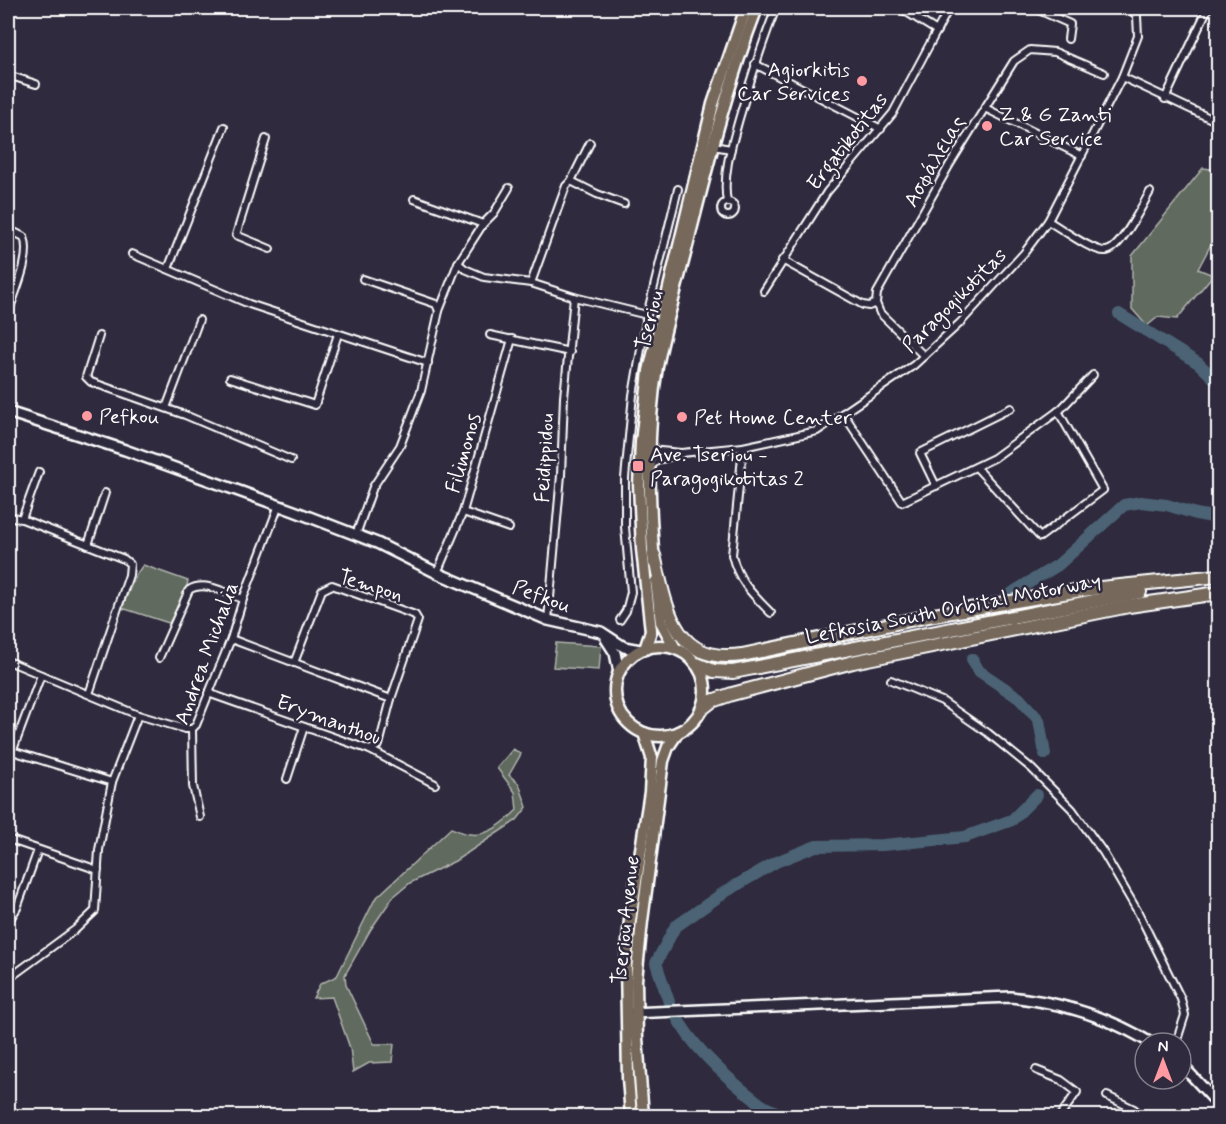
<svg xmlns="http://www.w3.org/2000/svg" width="1226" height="1124" font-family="Mynerve,sans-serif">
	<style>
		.green { fill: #606a5e; stroke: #b0b4ae; stroke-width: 1.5 }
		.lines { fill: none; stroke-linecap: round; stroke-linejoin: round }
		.river { stroke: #4b6375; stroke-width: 12 }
		.street-casing { stroke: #fff; stroke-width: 10 }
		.secondary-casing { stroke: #fff; stroke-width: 14 }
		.primary-casing { stroke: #fff; stroke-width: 15 }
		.highway-casing { stroke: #fff; stroke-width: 16 }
		.street { stroke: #2f2a3d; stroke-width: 6 }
		.secondary { stroke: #2f2a3d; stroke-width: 9 }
		.primary { stroke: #76695c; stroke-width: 10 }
		.highway { stroke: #76695c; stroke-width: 12 }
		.poi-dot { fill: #ff9aa2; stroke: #2f2a3d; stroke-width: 2 }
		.labels { text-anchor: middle; stroke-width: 5; stroke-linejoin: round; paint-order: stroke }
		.poi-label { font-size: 21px; fill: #fff; stroke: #2f2a3d; text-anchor: start }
		.street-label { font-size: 21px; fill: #fff; stroke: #2f2a3d }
	</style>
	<rect width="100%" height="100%" fill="#2f2a3d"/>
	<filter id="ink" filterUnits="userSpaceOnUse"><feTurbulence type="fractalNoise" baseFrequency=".0167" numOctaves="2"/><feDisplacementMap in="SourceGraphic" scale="12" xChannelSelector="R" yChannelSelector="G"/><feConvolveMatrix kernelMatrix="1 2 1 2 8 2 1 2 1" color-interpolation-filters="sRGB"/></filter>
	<g filter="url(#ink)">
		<g class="green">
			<path d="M 1203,168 L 1218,170 L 1218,231 L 1198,269 L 1213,275 L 1177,319 L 1158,317 L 1147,326 L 1132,309 L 1132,256 Z"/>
			<path d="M 143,565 L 188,581 L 185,594 L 169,623 L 122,608 L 135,576 Z"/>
			<path d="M 556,643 L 601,646 L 599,670 L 553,667 Z"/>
			<path d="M 513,749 L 521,754 L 509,775 L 519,784 L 527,807 L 517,820 L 455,861 L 410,883 L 393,897 L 371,929 L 345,975 L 346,985 L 374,1044 L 394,1044 L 392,1062 L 369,1063 L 353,1072 L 350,1048 L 332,997 L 313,998 L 320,984 L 337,976 L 375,899 L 451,828 C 457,830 464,834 470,834 C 488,837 505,822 517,810 L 515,792 L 497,768 Z"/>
		</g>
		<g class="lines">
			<g class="river">
				<path d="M 1119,314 L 1198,363 L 1218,382"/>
				<path d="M 999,603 L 1015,591 L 1058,565 L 1124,505 L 1141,502 L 1167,505 L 1196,514 L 1218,518"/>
				<path d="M 972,659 L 979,671 L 1019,698 L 1039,720 L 1045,754"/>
				<path d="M 669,1002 L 656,963 L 675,927 L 725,892 L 776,862 L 816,846 L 883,845 L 965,837 L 1012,820 L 1037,795"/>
				<path d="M 675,1014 C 692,1047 729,1080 759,1103 C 767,1109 776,1111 784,1116"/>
			</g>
			<g class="street-casing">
				<g id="street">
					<path d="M 900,8 L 937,31"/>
					<path d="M 1034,8 L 1070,24 L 1068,39"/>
					<path d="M 755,64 L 881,129"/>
					<path d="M 8,75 L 36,84"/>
					<path d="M 1122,77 L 1218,122"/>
					<path d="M 1165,99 L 1208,8"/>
					<path d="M 985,108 L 1082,156"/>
					<path d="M 266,139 L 236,235 L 270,249"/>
					<path d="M 713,146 L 731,149"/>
					<path d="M 571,181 L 597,194 L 624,204"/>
					<path d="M 414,199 L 483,224"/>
					<circle cx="728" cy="209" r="7"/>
					<path d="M 727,202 C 722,175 732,144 739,119 C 750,81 762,44 776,8"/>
					<path d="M 1048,221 C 1061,228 1092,252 1106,251 C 1121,250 1142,205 1150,192"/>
					<path d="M 8,229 L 24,237 C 32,257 14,294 8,314"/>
					<path d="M 132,254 L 249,304 L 428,363"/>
					<path d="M 782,260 L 863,305 L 869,306 L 876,303"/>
					<path d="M 458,263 L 465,269 L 484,277 L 531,283 L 574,297 L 647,315"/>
					<path d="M 168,269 L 224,127"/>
					<path d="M 363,279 L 436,304 L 439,311"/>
					<path d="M 531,283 L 566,186 L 571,181 L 590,143"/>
					<path d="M 764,291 L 827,192 L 893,113 L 949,8"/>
					<path d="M 490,335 L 570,352"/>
					<path d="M 99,336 L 86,377 L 91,382 L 185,415 L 291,460"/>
					<path d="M 924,356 L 880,313 L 876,303 L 877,293 L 950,164 L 1014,61 L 1030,50 L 1055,52 L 1104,73"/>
					<path d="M 230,378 L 315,405 L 338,334"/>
					<path d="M 166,408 L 199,320"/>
					<path d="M 843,413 L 902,502 L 994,458 L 1061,409 L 1093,375"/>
					<path d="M 743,447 L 732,555 C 738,581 753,595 771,613"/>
					<path d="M 650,450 L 681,453 L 743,447 L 817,431 L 914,365 L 960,323 L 1024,253 L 1048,221 L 1122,77 L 1138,36 L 1137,16 L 1129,8"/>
					<path d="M 650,467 L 658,460 L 681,454"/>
					<path d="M 976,467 L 1040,537 L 1103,490 L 1058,411"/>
					<path d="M 936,486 L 920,453 L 1011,408"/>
					<path d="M 463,512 L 509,528"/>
					<path d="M 8,516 L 22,519 L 124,559 L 130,564 L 129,575 L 89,694"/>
					<path d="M 22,519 L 39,472"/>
					<path d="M 356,535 L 373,487 L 400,446 L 421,391 L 439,311 L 458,263 L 483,224 L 494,213 L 509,188"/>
					<path d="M 88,545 L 105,493"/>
					<path d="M 437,573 L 463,512 L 512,339"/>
					<path d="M 548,620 L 561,475 L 564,397 L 574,297"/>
					<path d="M 620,620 L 626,611 L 631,592 L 625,527 L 625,478 L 633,395 L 647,315 L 678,189"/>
					<path d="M 231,639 L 391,699"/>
					<path d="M 159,658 L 189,590 C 205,580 226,593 243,599"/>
					<path d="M 8,661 L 138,715 L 185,729 L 192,729"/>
					<path d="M 294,663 L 322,590 L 332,585 L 415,615 L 418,620 L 391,699 L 379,745 L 370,750"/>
					<path d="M 891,680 L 942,701 L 988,733 L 1031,768 L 1072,809 L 1103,852 L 1138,912 L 1181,999 L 1185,1015 L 1176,1043"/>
					<path d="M 208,693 L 370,750 L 435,784"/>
					<path d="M 12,751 L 112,782"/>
					<path d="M 8,763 L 41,675"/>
					<path d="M 287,779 L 304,727"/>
					<path d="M 200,817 L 193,786 L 192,729 L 196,725 L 231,639 L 243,599 L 279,505"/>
					<path d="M 8,839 L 98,870"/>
					<path d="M 8,922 L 17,908 L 38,850"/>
					<path d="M 8,979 L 76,929 L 95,911 L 99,850 L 112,782 L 138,715"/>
					<path d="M 1036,1070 L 1061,1080 L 1077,1092 L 1060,1116"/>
					<path d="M 1107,1096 L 1134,1109 L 1142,1116"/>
				</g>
			</g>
			<g class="secondary-casing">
				<g id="secondary">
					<path d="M 8,412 L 125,450 L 294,511 L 377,543 L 437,573 L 548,620 L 601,632 L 624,647 L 640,650"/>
					<path d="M 606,639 L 615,653 L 619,672"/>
					<path d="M 631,1013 L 1010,997 C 1060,1002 1107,1016 1151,1043"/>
					<path d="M 1181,1064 L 1218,1104"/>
				</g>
			</g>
			<g class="primary-casing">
				<g id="primary">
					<path d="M 654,563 C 649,498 646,431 657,367 C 666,321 680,276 691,230 C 710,155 729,80 757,8"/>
					<path d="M 656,581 L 661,622 L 675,648"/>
					<circle cx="660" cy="691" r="45"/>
					<path d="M 645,649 L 651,631 L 642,549 L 639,485 L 641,442 L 649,371 L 713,104 L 746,8"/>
					<path d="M 631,1116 L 628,1078 L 626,963 L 630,920 L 650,792 L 652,758 L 644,733"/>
					<path d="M 643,1116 L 637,1038 L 636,980 L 642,921 L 663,761 L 668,747 L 678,732"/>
				</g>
			</g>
			<g class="highway-casing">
				<g id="highway">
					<path d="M 654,555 C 666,606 673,665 742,655 L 934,615 L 1081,590 L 1218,576"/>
					<path d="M 697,664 L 714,671 L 733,672 L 1140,592"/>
					<path d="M 703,708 L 712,701 L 732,694 L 853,662 L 1129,606 L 1218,593"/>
				</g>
			</g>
			<use href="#street" class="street"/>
			<use href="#secondary" class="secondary"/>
			<use href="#primary" class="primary"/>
			<use href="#highway" class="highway"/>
		</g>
	</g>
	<g class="poi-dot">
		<circle cx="862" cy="81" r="6"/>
		<circle cx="987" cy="126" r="6"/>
		<circle cx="87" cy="416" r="6"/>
		<circle cx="682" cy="417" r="6"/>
		<rect x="632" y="460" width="12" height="12" rx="3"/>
	</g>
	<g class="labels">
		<g class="poi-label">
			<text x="850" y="76" text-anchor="end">Agiorkitis<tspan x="850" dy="24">Car Services</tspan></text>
			<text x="999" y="121">Z &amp; G Zanti<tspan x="999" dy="24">Car Service</tspan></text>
			<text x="99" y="423">Pefkou</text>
			<text x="694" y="424">Pet Home Center</text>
			<text x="650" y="461">Ave. Tseriou -<tspan x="650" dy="24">Paragogikotitas 2</tspan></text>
		</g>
		<g class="street-label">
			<text transform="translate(847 141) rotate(-52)" y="7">Ergatikotitas</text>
			<text transform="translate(934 161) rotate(-60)" y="7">Ασφάλειας</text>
			<text transform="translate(954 300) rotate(-45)" y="7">Paragogikotitas</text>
			<text transform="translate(649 320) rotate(-76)" y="7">Tseriou</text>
			<text transform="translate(463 453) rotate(-74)" y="7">Filimonos</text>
			<text transform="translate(544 458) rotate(-87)" y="7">Feidippidou</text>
			<text transform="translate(371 585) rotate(17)" y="7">Tempon</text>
			<text transform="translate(542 596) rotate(20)" y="7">Pefkou</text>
			<text transform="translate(953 608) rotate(-11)" y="7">Lefkosia South Orbital Motorway</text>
			<text transform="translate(206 653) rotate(-70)" y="7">Andrea Michalia</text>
			<text transform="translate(329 719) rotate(20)" y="7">Erymanthou</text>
			<text transform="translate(625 920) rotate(-84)" y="7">Tseriou Avenue</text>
		</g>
	</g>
	<rect width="1226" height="1124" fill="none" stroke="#2f2a3d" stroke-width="30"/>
	<rect x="15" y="15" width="1196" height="1094" fill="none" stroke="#fff" stroke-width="2" filter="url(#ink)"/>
	<g transform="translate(1163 1061)"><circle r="28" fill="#2f2a3d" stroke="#827f8b" stroke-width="1.5"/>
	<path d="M0-4.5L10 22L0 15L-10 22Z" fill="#ff9aa2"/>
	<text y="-9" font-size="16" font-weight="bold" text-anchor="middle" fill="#ffffff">N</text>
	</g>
</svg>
